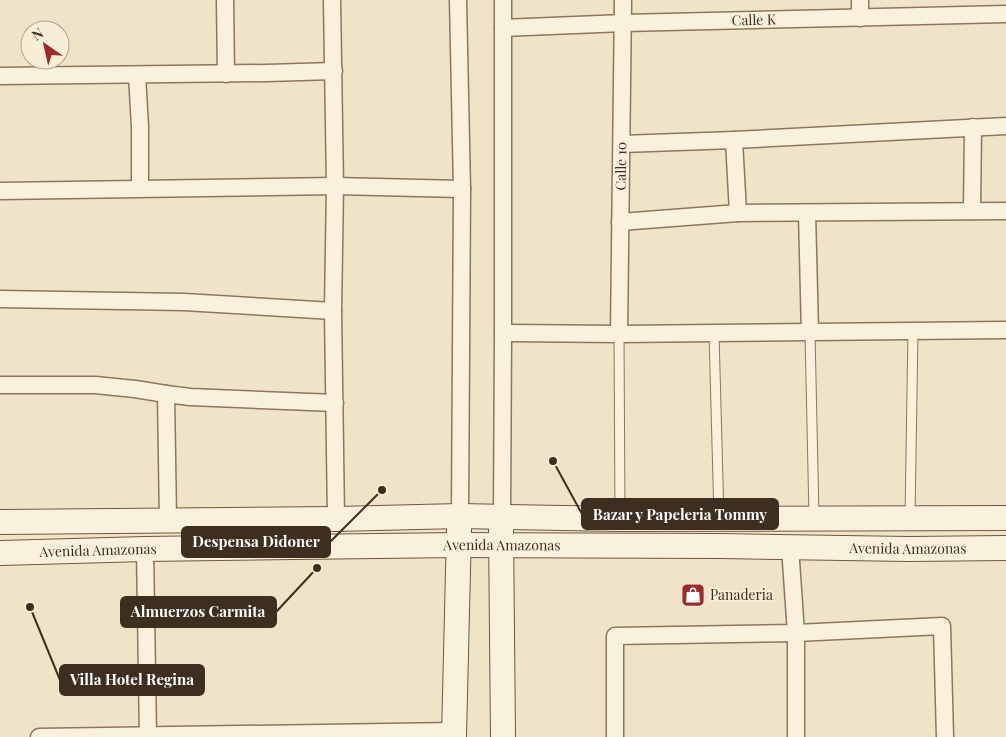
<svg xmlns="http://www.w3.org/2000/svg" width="1006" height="737" font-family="'Playfair Display',serif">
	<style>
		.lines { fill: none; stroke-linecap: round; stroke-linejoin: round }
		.lane-casing { stroke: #8d765c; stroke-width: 11 }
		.street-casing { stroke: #8d765c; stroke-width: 19 }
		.secondary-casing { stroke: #6f573f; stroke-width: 26 }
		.lane { stroke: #faf1dc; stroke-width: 9 }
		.street { stroke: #faf1dc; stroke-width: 16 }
		.secondary { stroke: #faf1dc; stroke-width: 24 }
		.labels { text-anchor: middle; stroke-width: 4; stroke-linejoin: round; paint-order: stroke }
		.street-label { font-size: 14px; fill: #3d2e20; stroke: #f7eed8 }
		.poi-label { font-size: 14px; fill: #3d2e20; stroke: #f7eed8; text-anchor: start }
		.leader { fill: none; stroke: #3d2e20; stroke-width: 2 }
		.callout-dot { fill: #3d2e20; stroke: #f7eed8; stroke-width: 2 }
		.callout { fill: #3d2e20; stroke: #3d2e20; stroke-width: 2 }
		.callout-label { font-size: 15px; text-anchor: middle; font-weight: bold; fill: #fff }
	</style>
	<rect width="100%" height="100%" fill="#f0e4c8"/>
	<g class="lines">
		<g class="lane-casing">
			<g id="lane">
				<path d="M 714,333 L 719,518"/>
				<path d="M 810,333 L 814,517"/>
				<path d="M 619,334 L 620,518"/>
				<path d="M 910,518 L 913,330"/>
			</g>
		</g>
		<g class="street-casing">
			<g id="street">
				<path d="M 225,0 L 226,74"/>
				<path d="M 332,0 L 335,186 L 333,311 L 336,519"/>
				<path d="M 458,0 L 462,189 L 460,516"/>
				<path d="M 860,18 L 860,0"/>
				<path id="s1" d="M 503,28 L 624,23 L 1006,14"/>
				<path d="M 137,75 L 140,127 L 140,188"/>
				<path d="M 0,76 L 267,73 L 334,71"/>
				<path d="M 734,140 L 738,213"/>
				<path d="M 622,144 L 734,140 L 1006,126"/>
				<path d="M 0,191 L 335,186 L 462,189"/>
				<path d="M 972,211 L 973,127"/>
				<path d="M 807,213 L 810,333"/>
				<path d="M 620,222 L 738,213 L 1006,211"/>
				<path d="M 0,299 L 184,302 L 333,311"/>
				<path d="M 503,333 L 619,334 L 1006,330"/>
				<path id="s2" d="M 619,334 L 623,0"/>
				<path d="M 0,385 L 95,385 L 135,389 L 166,394"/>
				<path d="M 502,516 L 503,333 L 503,0"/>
				<path d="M 168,520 L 166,394 L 190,397 L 335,403"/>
				<path d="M 790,547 L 796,633 L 796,737"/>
				<path d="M 145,549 L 148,737"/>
				<path d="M 39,737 L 454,731"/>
				<path d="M 615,737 L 615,636 L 796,633 L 942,626 L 945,737"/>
			</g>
		</g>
		<g class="secondary-casing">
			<g id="secondary">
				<path d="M 0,522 L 336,519 L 460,516 L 620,519 L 1006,518"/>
				<path d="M 501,529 L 503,737"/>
				<path id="s3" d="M 0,553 L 145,549 L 459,545 L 720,546 L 909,549 L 1006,548"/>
				<path d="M 454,737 L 459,529"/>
			</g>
		</g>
		<use href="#lane" class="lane"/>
		<use href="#street" class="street"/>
		<use href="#secondary" class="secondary"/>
	</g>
	<defs>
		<g id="shop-square" transform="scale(1.25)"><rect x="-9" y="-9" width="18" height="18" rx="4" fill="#9e2a2b" stroke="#f7eed8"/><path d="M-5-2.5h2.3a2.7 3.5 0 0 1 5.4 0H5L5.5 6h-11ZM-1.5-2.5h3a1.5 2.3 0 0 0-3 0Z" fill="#fff"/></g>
	</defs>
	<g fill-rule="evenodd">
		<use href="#shop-square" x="693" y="595"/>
	</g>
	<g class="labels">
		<g class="street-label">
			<text dy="5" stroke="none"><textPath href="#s1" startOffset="251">Calle K</textPath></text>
			<text dy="5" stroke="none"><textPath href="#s2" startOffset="168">Calle 10</textPath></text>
			<text dy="5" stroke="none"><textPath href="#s3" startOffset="502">Avenida Amazonas</textPath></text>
			<text dy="5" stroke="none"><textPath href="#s3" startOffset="908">Avenida Amazonas</textPath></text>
			<text dy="5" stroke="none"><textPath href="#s3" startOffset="98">Avenida Amazonas</textPath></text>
		</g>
		<g class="poi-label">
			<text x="710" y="600">Panaderia</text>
		</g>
	</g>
	<path class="leader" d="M553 461L582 514M382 490L330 542M317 568L276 612M30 607L60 680"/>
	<g class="callout-dot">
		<circle cx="553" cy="461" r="5"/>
		<circle cx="382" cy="490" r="5"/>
		<circle cx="317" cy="568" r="5"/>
		<circle cx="30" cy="607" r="5"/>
	</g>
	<g class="callout">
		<rect x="582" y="499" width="196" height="30" rx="5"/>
		<rect x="182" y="527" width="148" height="30" rx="5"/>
		<rect x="121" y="597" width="155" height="30" rx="5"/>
		<rect x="60" y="665" width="144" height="30" rx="5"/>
	</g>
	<g class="callout-label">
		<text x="680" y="520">Bazar y Papeleria Tommy</text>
		<text x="256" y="547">Despensa Didoner</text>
		<text x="198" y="617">Almuerzos Carmita</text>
		<text x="132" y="685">Villa Hotel Regina</text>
	</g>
	<g transform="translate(45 45) rotate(326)"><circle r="24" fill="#f7eed8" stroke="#ada18e"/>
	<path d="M0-4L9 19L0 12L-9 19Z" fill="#9e2a2b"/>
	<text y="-8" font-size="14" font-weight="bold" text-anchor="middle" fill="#3d2e20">N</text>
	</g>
</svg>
